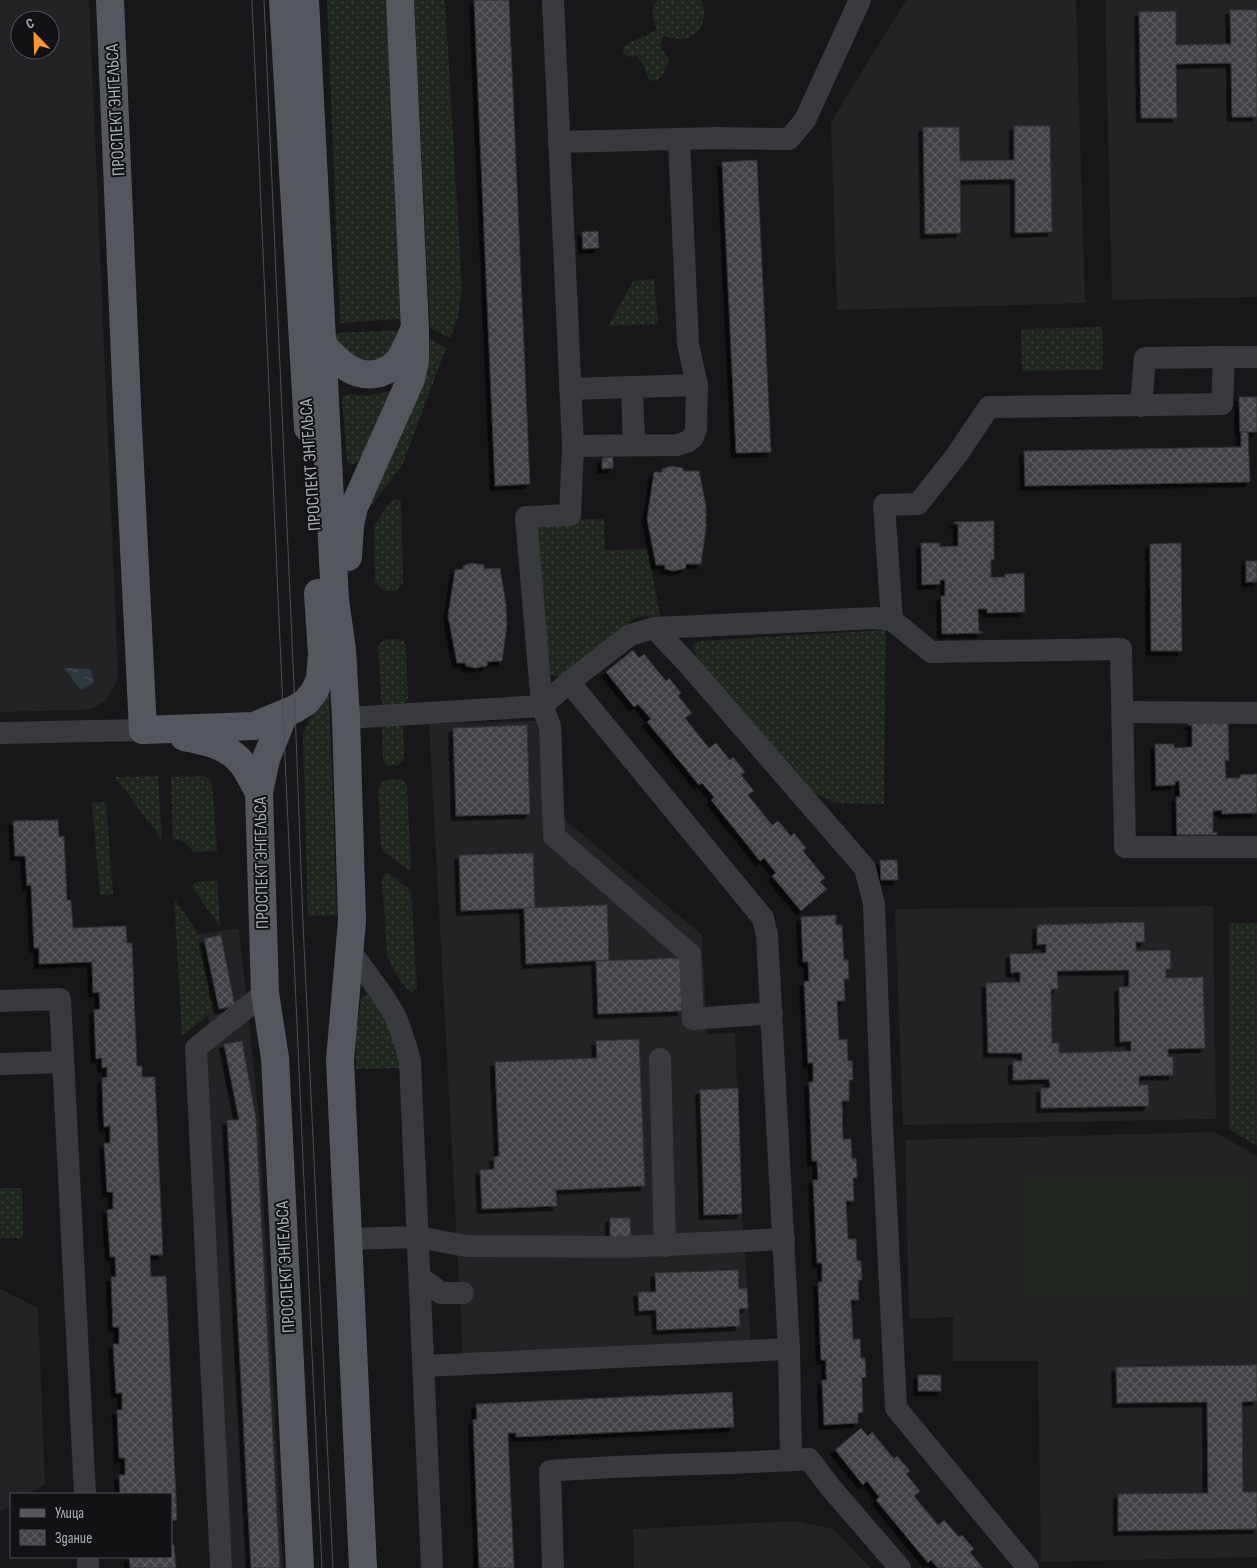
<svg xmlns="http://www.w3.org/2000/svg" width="1257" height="1568" font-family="'Sofia Sans Condensed',sans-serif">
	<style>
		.built { fill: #232326; fill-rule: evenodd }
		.grass { fill: url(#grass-dots) }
		.garden { fill: #1f271f }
		.water { fill: url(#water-ripples) }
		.building { fill: url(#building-cross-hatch); stroke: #313135; fill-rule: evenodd; filter: url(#shadow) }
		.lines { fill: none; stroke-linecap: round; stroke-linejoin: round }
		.minor { stroke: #383a3e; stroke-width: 22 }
		.major { stroke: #54575d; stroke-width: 28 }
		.tram { stroke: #4b4e53; stroke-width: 1 }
		.labels { text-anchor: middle; stroke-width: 4; stroke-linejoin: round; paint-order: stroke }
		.street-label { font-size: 18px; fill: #a9b0ba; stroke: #121214 }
	</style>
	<defs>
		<pattern id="grass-dots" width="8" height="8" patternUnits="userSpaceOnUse" patternTransform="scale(1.25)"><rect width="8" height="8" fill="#1f271f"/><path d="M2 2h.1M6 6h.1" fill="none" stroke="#3d443d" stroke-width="1.8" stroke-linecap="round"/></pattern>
		<pattern id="water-ripples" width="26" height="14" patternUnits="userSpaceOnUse" patternTransform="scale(1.25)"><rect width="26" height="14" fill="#2c393e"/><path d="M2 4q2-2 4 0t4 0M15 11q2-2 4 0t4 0" fill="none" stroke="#485358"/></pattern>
		<pattern id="building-cross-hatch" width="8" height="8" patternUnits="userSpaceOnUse" patternTransform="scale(1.25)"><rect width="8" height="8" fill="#414246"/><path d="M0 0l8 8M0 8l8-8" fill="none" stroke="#5a5b5f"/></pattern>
		<filter id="shadow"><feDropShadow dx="-4.5" dy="4.5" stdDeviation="0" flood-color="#0009"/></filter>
	</defs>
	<rect width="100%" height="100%" fill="#171719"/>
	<g class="built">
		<path d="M 0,0 L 89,0 L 118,673 L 116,683 L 106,700 L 94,708 L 84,710 L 0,712 ZM 20,20 L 50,20 L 50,50 L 20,50 Z"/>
		<path d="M 906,0 L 1076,0 L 1085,303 L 837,310 L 831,122 Z"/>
		<path d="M 1105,0 L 1257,0 L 1257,297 L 1112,300 Z"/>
		<path d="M 558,720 L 562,817 L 702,935 L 707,1034 L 735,1033 L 742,1214 L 751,1343 L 463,1355 L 429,724 Z"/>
		<path d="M 1213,906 L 1216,1119 L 903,1125 L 895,909 Z"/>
		<path d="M 239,928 L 259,1118 L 283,1568 L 228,1568 L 204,1058 L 213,1046 L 193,935 Z"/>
		<path d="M 1215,1132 L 1257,1156 L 1257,1557 L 1041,1562 L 1038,1361 L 953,1361 L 953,1317 L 909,1319 L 905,1140 Z"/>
		<path d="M 0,1289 L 38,1308 L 45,1484 L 28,1494 L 11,1494 L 11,1505 L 0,1512 Z"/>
		<path d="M 795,1521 L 833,1529 L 871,1568 L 634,1568 L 633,1529 Z"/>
	</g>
	<g class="grass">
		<path d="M 327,0 L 386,0 L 401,319 L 340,323 Z"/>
		<path d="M 414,0 L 445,0 L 462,289 L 458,317 L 450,338 L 430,328 Z"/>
		<path d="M 657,0 L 701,0 C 708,16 703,35 684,39 C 678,41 670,37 664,36 L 660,45 L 669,60 L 664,72 L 657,81 L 649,80 L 643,64 L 637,56 L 629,57 L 623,53 L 623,48 L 630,42 L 657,30 C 654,20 649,10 657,0 Z"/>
		<path d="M 654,279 L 658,324 L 608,326 L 633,281 Z"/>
		<path d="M 1102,327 L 1103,370 L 1022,371 L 1021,329 Z"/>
		<path d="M 402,330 L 399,349 L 369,369 L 337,344 L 335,333 Z"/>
		<path d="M 430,339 L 446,348 L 402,466 L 355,526 L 429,350 Z"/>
		<path d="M 385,392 L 389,392 L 391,395 L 363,457 C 358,462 356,465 349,463 L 347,460 L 342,399 L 343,396 L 349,394 L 367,396 Z"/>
		<path d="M 395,499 L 399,499 L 401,502 L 403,583 L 396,591 L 384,591 L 375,583 L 374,525 L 392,500 Z"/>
		<path d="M 604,519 L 605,550 L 648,549 L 660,616 L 637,617 L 562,676 L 555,676 L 548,673 L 535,533 L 539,525 L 547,520 Z"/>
		<path d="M 886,630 L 884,804 L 836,803 L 814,793 L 765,742 L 694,652 L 693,647 L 694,643 L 699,641 Z"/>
		<path d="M 399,639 L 404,641 L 406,647 L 408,698 L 405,703 L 388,708 L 383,704 L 381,699 L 378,647 C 382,638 390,639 399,639 Z"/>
		<path d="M 329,689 L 337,915 L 308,916 L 303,734 L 312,714 L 321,690 Z"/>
		<path d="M 403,725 L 404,760 L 399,765 L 387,766 L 383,760 L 382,727 Z"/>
		<path d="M 158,776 L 162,840 L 115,777 Z"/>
		<path d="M 204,776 L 210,780 L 212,785 L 217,851 L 193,852 C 187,843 183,841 173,839 L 171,777 Z"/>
		<path d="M 390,779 C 398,779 403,778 407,786 L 411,867 L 409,870 L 384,852 L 381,846 L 378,789 L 382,782 Z"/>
		<path d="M 106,802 L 113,894 L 100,895 L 92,803 Z"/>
		<path d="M 385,873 L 388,873 L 408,888 L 411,893 L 417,988 L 412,992 C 402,988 391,965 387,955 L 382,880 Z"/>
		<path d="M 217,880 L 220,927 L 192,887 L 195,882 Z"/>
		<path d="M 174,898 L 201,938 L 215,1010 L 182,1036 Z"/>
		<path d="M 1229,923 L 1257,923 L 1257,1146 L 1229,1129 Z"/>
		<path d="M 368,994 L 389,1023 L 402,1068 L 356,1069 L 356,1034 L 361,999 L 364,995 Z"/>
		<path d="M 0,1188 L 22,1188 L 23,1238 L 0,1238 Z"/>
	</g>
	<path class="garden" d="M 1250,1175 L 1251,1295 L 1024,1297 L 1022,1178 Z"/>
	<path class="water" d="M 64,668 L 91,669 L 94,683 L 81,690 Z"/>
	<g class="building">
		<path d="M 474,0 L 509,0 L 530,484 L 495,486 Z"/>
		<path d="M 1230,10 L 1257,10 L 1257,117 L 1232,117 L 1231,63 L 1176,64 L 1177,118 L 1141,118 L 1139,12 L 1176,11 L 1176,45 L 1231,44 Z"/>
		<path d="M 1014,126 L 1050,126 L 1052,232 L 1015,233 L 1015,179 L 960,180 L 961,233 L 925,234 L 923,127 L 959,127 L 960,161 L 1014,160 Z"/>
		<path d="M 757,160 L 771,452 L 736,453 L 722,162 Z"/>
		<path d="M 598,231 L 599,248 L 583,249 L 582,232 Z"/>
		<path d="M 1239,397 L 1257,397 L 1257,432 L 1240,432 Z"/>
		<path d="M 1241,432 L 1248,432 L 1250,482 L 1025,486 L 1024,451 L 1241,447 Z"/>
		<path d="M 613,457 L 613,468 L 602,469 L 602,458 Z"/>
		<path d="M 671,466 L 683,468 L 683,471 L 699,471 L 706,506 L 706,528 L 701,564 L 686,564 L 686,568 L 674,571 L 665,569 L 665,565 L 656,565 L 647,519 L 654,472 L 662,472 L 662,469 Z"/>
		<path d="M 994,521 L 994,560 L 991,559 L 991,577 L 1005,577 L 1005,574 L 1024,573 L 1025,612 L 987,613 L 987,609 L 978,609 L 979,632 L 982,631 L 982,633 L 942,634 L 941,596 L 945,596 L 945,580 L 940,580 L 940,584 L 922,585 L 921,543 L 940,543 L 940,547 L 958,546 L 958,524 L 954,523 L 954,522 Z"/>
		<path d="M 1181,543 L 1182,651 L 1151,651 L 1150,544 Z"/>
		<rect x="1246" y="561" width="11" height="21"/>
		<path d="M 472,563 L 484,565 L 484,569 L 500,568 L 506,604 L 507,625 L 502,661 L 487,662 L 487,666 L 475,668 L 466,666 L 466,663 L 457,663 L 448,616 L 455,570 L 463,569 L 463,566 Z"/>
		<path d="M 633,650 L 639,658 L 644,654 L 666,681 L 669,678 L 681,693 L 678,696 L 692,713 L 685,718 L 709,748 L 716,743 L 730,760 L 733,757 L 745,772 L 741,775 L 754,791 L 748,795 L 772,825 L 778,821 L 791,836 L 794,833 L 806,848 L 803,851 L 825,878 L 820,882 L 827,889 L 801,911 L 772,876 L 776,873 L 764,858 L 760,861 L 711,800 L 714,797 L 702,783 L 699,785 L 647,722 L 651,719 L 638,704 L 634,707 L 606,672 Z"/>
		<path d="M 1228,722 L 1229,761 L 1225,760 L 1226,778 L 1240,778 L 1240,775 L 1257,774 L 1257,813 L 1222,814 L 1222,810 L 1213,811 L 1213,833 L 1217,832 L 1217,835 L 1177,835 L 1176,797 L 1180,797 L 1179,781 L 1175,782 L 1175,785 L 1156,786 L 1155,744 L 1174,744 L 1174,748 L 1192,747 L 1192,725 L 1188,725 L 1188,723 Z"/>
		<path d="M 527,725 L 530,814 L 456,816 L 453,728 Z"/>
		<path d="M 58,820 L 59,837 L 64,836 L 67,900 L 71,900 L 73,928 L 126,926 L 127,943 L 132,943 L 137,1066 L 142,1066 L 142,1077 L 155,1077 L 163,1255 L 150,1255 L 151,1277 L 166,1276 L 177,1520 L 171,1521 L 171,1494 L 120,1494 L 119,1475 L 125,1475 L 125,1458 L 119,1458 L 117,1410 L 122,1410 L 122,1393 L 116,1393 L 113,1344 L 119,1344 L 119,1327 L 113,1327 L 111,1277 L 116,1277 L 115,1257 L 110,1257 L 107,1210 L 113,1209 L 113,1192 L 107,1192 L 104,1143 L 110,1143 L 110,1126 L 104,1127 L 103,1112 L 102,1078 L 107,1077 L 107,1067 L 102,1068 L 102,1058 L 96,1059 L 95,1041 L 94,1010 L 100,1009 L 99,992 L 93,993 L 92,962 L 39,964 L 39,948 L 34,948 L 31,885 L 27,886 L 25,856 L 15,856 L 13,821 Z"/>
		<path d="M 533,853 L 535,908 L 461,911 L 459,855 Z"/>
		<path d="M 880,860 L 897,860 L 898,880 L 881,880 Z"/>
		<path d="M 607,905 L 609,960 L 526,964 L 524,908 Z"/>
		<path d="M 836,915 L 836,925 L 842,925 L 844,960 L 848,960 L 849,979 L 844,979 L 845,1001 L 837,1001 L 839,1040 L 847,1039 L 848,1061 L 852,1061 L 853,1080 L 849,1080 L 849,1101 L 842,1101 L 843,1139 L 851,1139 L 852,1159 L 856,1158 L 857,1172 L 857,1178 L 853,1178 L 854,1201 L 846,1201 L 848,1239 L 856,1239 L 857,1261 L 861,1261 L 862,1280 L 858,1280 L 859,1300 L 851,1300 L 853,1339 L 860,1339 L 861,1358 L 865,1358 L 866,1377 L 862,1378 L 863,1412 L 858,1413 L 858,1423 L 824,1425 L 822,1380 L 827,1380 L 826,1373 L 826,1360 L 821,1360 L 818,1282 L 822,1282 L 822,1263 L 817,1263 L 813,1180 L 818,1180 L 817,1161 L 812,1161 L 809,1082 L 813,1082 L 813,1063 L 808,1063 L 804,982 L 809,981 L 808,962 L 803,962 L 801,917 Z"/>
		<path d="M 1144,922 L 1145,942 L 1136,942 L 1136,951 L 1170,950 L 1171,969 L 1166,969 L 1166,978 L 1203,977 L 1205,1048 L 1168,1049 L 1168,1057 L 1173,1057 L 1173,1075 L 1139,1076 L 1139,1085 L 1148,1085 L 1149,1106 L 1041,1108 L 1041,1088 L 1050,1088 L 1049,1079 L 1013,1080 L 1013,1061 L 1022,1061 L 1022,1053 L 988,1053 L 986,983 L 1020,982 L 1020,972 L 1011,973 L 1010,954 L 1046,953 L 1046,944 L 1037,945 L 1037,925 ZM 1129,970 L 1129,987 L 1119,987 L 1120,1042 L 1131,1041 L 1131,1051 L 1059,1053 L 1059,1043 L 1052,1043 L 1051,989 L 1058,989 L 1057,971 Z"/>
		<path d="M 221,935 L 235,1006 L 219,1009 L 204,939 Z"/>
		<path d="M 680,958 L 682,1011 L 598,1014 L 596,961 Z"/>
		<path d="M 639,1039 L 645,1186 L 556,1190 L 557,1206 L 482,1209 L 480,1170 L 494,1169 L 494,1157 L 499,1156 L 495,1062 L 597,1058 L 596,1041 Z"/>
		<path d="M 242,1041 L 256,1119 L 280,1568 L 251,1568 L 227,1120 L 239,1120 L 224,1044 Z"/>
		<path d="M 738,1088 L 742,1214 L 704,1215 L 700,1090 Z"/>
		<path d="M 610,1218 L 630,1218 L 631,1239 L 610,1240 Z"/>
		<path d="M 738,1270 L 739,1289 L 747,1288 L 748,1308 L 739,1309 L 740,1326 L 657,1330 L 656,1310 L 639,1311 L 638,1292 L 656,1292 L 655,1273 Z"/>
		<path d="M 1257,1365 L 1257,1401 L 1242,1402 L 1243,1492 L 1257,1492 L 1257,1529 L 1118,1531 L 1118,1494 L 1208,1493 L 1207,1402 L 1117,1403 L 1116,1367 Z"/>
		<rect x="918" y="1375" width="23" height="16"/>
		<path d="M 732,1392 L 734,1427 L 516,1437 L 516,1433 L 508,1433 L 514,1568 L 479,1568 L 473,1420 L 477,1419 L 476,1404 Z"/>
		<path d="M 861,1428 L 868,1436 L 872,1432 L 894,1459 L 897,1456 L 910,1471 L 906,1474 L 920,1491 L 914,1496 L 938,1525 L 944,1520 L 959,1537 L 962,1535 L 974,1549 L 970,1552 L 983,1568 L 938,1568 L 931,1560 L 928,1563 L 876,1500 L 879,1497 L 867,1481 L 863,1485 L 835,1450 Z"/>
		<path d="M 171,1545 L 174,1545 L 176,1568 L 130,1568 L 129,1557 L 171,1557 Z"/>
	</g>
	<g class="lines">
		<g class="minor">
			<path d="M 553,0 L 573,446 L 570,515 L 526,517 L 542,706 L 550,726 L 554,836 L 690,954 L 693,1019 L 772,1013"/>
			<path d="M 559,142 L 716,138 L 789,139 L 805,120 L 860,0"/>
			<path d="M 632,387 L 634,445"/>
			<path d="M 570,389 L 697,385"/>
			<path d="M 1141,406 L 1145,358 L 1224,357"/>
			<path d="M 573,446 L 677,445 L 687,442 L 693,437 L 696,429 L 697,385 L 688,344 L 679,139"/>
			<path d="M 892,620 L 884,505 L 918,504 L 956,456 L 989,407 L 1222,404 L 1224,357 L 1257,357"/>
			<path d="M 654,628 L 689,665 L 865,868 L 874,904 L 882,1122 L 896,1408 L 1028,1568"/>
			<path d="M 569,682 L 763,918 L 767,935 L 789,1349 L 791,1460"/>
			<path d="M 1123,712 L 1257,713"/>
			<path d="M 346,718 L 542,706 L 569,682 L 630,635 L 654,628 L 876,618 L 892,620 L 931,652 L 1121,649 L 1125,847 L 1257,847"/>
			<path d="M 0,733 L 143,730"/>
			<path d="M 350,951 C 365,972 383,993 395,1016 C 402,1031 406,1046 410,1061 L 432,1568"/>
			<path d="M 0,1001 L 60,999 L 85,1494"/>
			<path d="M 660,1059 L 665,1246"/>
			<path d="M 0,1064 L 63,1062"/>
			<path d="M 348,1239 L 418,1237 L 466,1246 L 625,1247 L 784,1239"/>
			<path d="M 420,1277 L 441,1293 L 463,1293"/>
			<path d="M 424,1366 L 789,1349"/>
			<path d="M 88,1557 L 88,1568"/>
			<path d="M 221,1568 L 196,1048 L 265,993"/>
			<path d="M 553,1568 L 550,1471 C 636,1464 723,1465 809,1459 L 831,1488 L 900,1568"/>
		</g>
		<g class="major">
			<path d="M 110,0 L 127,405 L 143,730"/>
			<path d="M 283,0 L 308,428"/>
			<path d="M 305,0 L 335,600 L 342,650 L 346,718 L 352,921 L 340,1060 L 363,1568"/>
			<path d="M 322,344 C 338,362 355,380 380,373 C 388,370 394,367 399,360 C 405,352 409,342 413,332"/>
			<path d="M 348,557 L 350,525 L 354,507 L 411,379 L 415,361 L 415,329 L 400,0"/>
			<path d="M 284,714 L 266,759 L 259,792 L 265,993 L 275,1058 L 300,1568"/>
			<path d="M 143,730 L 254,726 L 295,709 L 306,702 L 314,692 L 320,679 L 322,654 L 318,593"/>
			<path d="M 184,737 C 205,741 227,745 241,762 C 248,770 253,783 259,792"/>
		</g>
		<g class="tram">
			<path d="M 252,0 C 275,523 297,1045 322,1568"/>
			<path d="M 264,0 L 295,709 L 303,923 L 333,1568"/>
		</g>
	</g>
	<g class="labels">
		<g class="street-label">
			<text transform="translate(115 110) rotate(-93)" y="6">ПРОСПЕКТ ЭНГЕЛЬСА</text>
			<text transform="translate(310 465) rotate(-94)" y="6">ПРОСПЕКТ ЭНГЕЛЬСА</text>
			<text transform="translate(261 863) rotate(-91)" y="6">ПРОСПЕКТ ЭНГЕЛЬСА</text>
			<text transform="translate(285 1267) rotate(-93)" y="6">ПРОСПЕКТ ЭНГЕЛЬСА</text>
		</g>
	</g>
	<rect x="10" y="1493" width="162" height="65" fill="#121214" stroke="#4e5156"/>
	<rect x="20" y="1509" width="25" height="8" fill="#54575d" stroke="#4e5156"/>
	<text x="55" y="1518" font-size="15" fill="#a9b0ba">Улица</text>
	<rect x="20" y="1530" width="25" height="15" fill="url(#building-cross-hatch)" stroke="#4e5156"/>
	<text x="55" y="1543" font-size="15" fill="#a9b0ba">Здание</text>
	<g transform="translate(35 35) rotate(337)"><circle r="24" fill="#121214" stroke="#4e5156"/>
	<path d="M0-4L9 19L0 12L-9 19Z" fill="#f9982f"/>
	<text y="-8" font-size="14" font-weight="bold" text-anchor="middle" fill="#a9b0ba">С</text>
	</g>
</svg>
